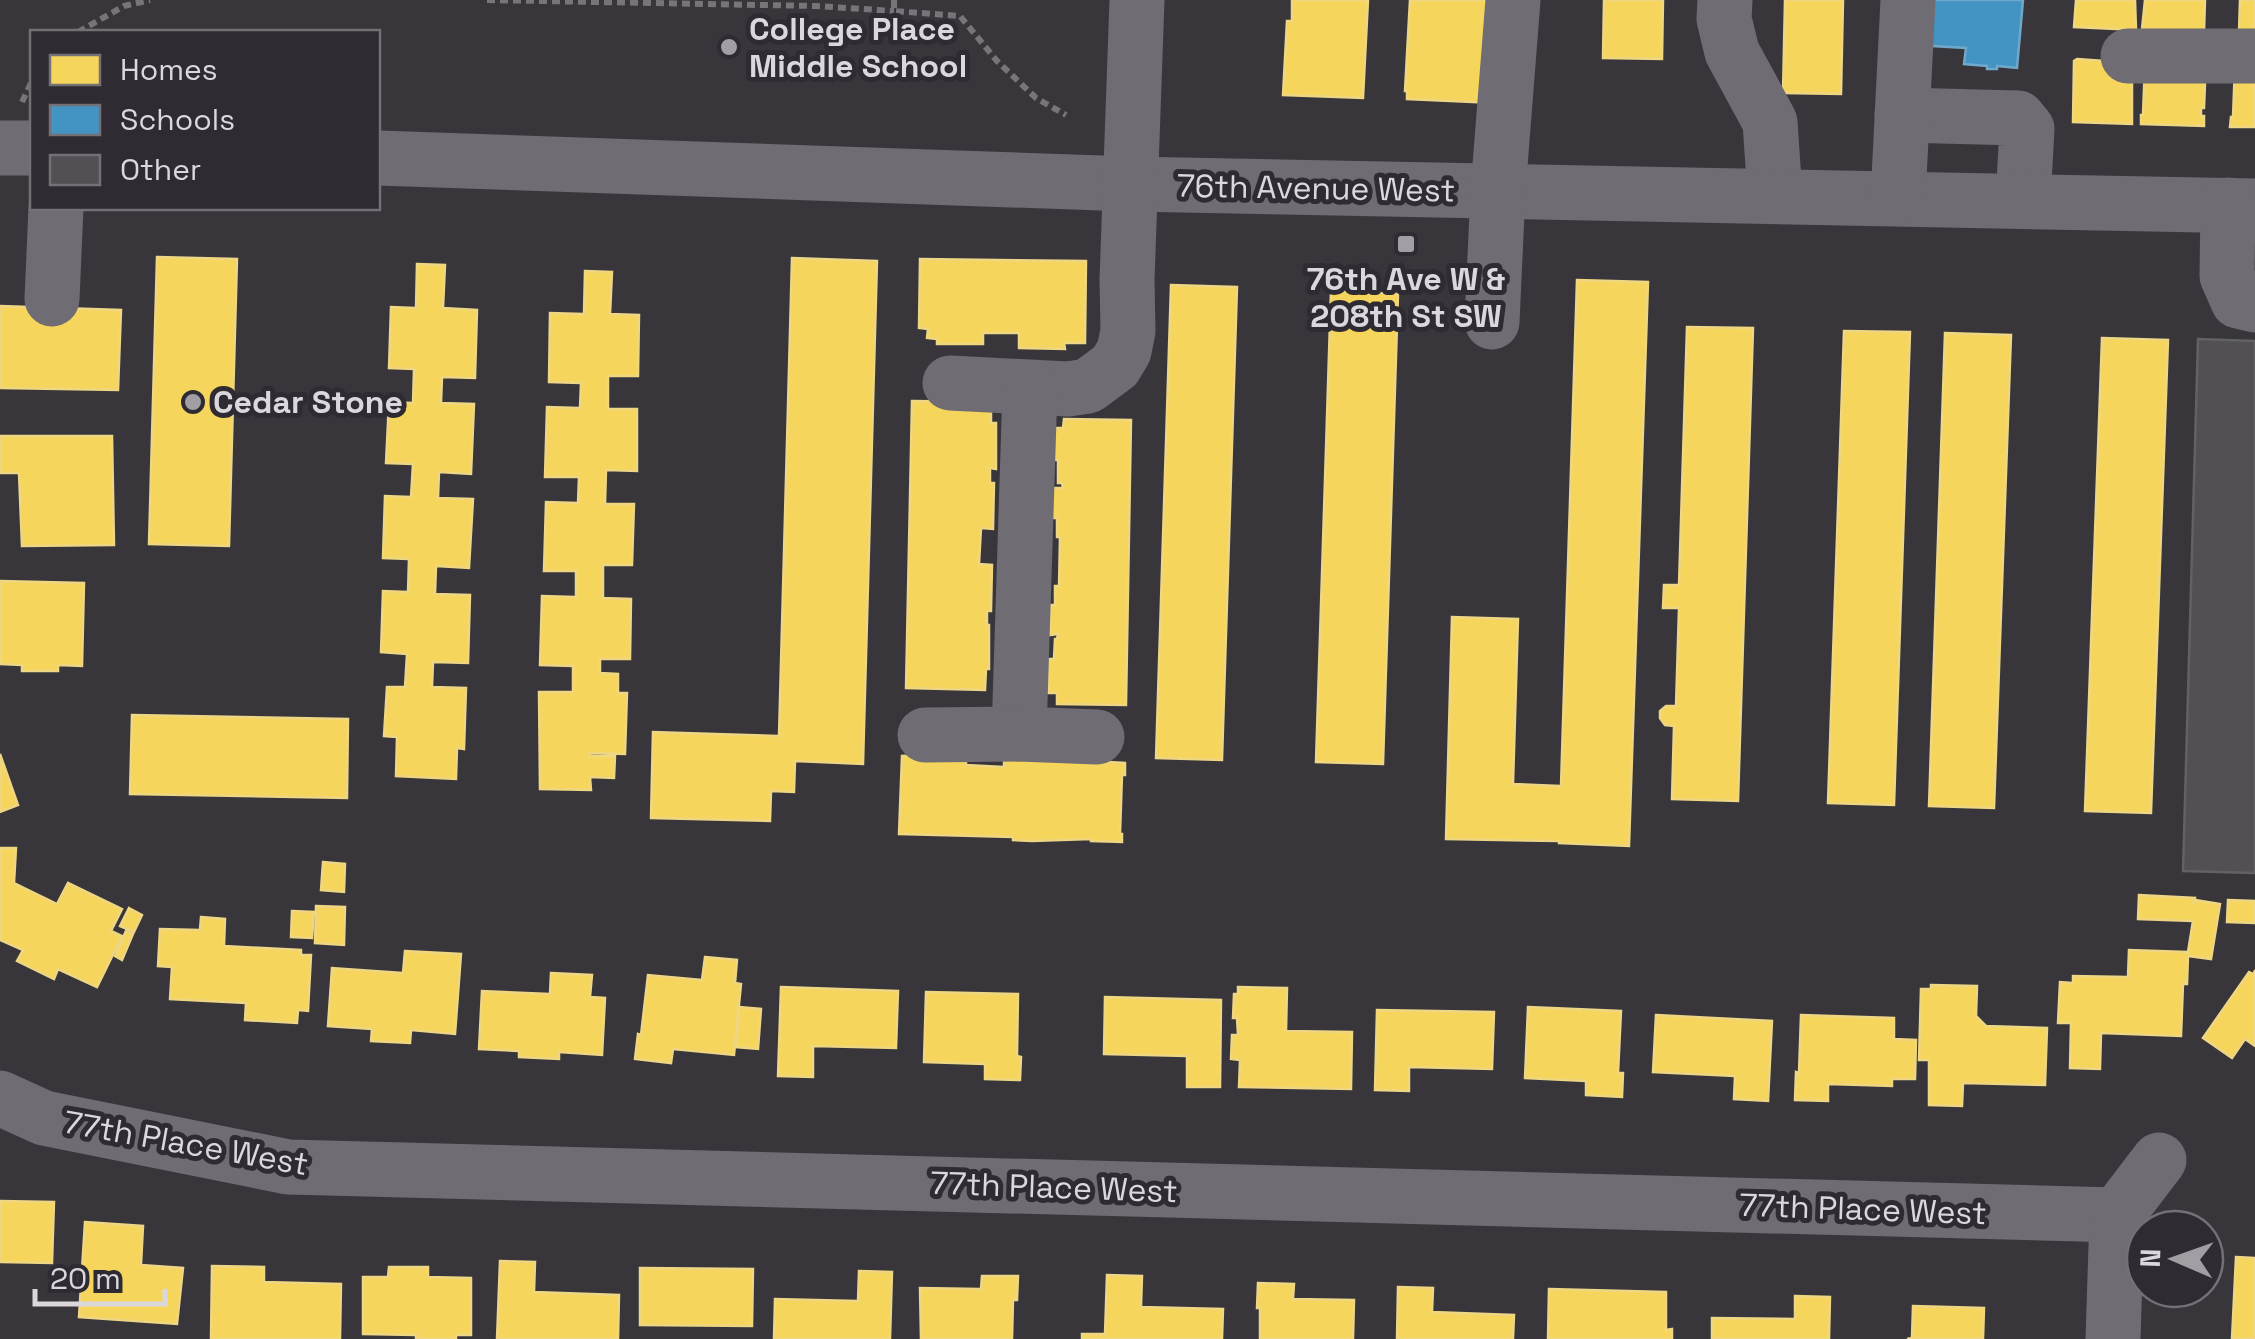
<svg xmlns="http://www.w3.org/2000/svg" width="2255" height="1339" font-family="'Space Grotesk',sans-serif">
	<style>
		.homes { fill: #f6d55c; stroke: #eed683; stroke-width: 2.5 }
		.schools { fill: #4393c3; stroke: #70a8cb; stroke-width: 2.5 }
		.building { fill: #525054; stroke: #626165; stroke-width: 2.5 }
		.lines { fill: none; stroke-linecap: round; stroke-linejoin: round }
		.path { stroke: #77747a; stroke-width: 6; stroke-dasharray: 8 5; stroke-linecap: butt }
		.minor { stroke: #6f6c73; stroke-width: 55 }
		.poi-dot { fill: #a19fa4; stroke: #2e2b32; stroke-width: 4 }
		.labels { text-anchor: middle; stroke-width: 10; stroke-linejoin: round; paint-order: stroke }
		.poi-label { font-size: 32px; font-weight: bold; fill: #dad8dd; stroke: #2e2b32; text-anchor: start }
		.street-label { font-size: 32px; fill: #dad8dd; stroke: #2e2b32 }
	</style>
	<rect width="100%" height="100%" fill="#38363b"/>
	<g class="homes">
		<path d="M 1292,0 L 1368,0 L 1363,98 L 1283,95 L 1287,21 L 1292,21 Z"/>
		<path d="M 1410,0 L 1498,0 L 1493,103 L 1407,99 L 1407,91 L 1405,91 Z"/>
		<path d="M 1604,0 L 1663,0 L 1662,59 L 1603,58 Z"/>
		<path d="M 1785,0 L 1843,0 L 1841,94 L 1783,93 Z"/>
		<path d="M 2076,0 L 2135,0 L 2136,30 L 2074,27 Z"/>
		<path d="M 2145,0 L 2205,0 L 2204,31 L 2142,29 Z"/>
		<path d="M 2240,0 L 2255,0 L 2255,33 L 2239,32 Z"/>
		<path d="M 2077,59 L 2132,63 L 2132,124 L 2073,122 L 2074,61 Z"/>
		<path d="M 2145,63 L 2205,83 L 2204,108 L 2201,108 L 2201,116 L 2204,116 L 2204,126 L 2141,124 L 2141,115 L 2143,115 Z"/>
		<path d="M 2255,64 L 2255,127 L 2230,127 L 2231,117 L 2233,117 L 2235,65 Z"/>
		<path d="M 157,257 L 237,259 L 229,546 L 149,544 Z"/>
		<path d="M 792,258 L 877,261 L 863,764 L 795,761 L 794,792 L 771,791 L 770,821 L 651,818 L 653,732 L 779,736 Z"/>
		<path d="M 920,259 L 1086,261 L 1085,343 L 1064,343 L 1065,349 L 1019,348 L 1019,333 L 983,333 L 983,344 L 937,344 L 937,339 L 927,338 L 928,329 L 919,328 Z"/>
		<path d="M 417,264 L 445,265 L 443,308 L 477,310 L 475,378 L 442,377 L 441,403 L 474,404 L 471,474 L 439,472 L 438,498 L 473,499 L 469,568 L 436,566 L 435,594 L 470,595 L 468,663 L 433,662 L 432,687 L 466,688 L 464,749 L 457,748 L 456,779 L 396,776 L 397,737 L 384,736 L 387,687 L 405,687 L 407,654 L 381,652 L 383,591 L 408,592 L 409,559 L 383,558 L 385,496 L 411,497 L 413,464 L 386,463 L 389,402 L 413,403 L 414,369 L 389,368 L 391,307 L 416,308 Z"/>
		<path d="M 585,271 L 612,272 L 610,314 L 639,315 L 638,376 L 608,376 L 608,409 L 637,409 L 637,471 L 606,470 L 605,504 L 634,504 L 632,565 L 603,565 L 603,598 L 631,599 L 630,659 L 600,659 L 600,673 L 618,674 L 618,693 L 627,693 L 625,754 L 590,753 L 590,756 L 615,756 L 614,778 L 590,777 L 591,790 L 540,789 L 539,692 L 573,692 L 573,666 L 540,665 L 542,596 L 576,597 L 576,571 L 544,571 L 546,502 L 578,503 L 579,477 L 545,477 L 547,407 L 580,408 L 581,383 L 549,382 L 550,313 L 584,314 Z"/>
		<path d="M 1577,280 L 1648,282 L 1629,846 L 1559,843 L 1559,841 L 1446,839 L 1452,617 L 1518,619 L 1513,784 L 1561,786 Z"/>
		<path d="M 1171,285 L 1237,287 L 1222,760 L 1156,758 Z"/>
		<path d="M 1331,291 L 1398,294 L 1383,764 L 1316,762 Z"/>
		<path d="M 0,306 L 121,310 L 118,390 L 0,388 Z"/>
		<path d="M 1687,327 L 1753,328 L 1738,801 L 1672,799 L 1674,726 L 1665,725 L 1660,718 L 1660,711 L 1666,706 L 1676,706 L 1679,608 L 1663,608 L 1664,585 L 1679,585 Z"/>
		<path d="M 1844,331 L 1910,332 L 1894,805 L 1828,803 Z"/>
		<path d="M 1945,333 L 2011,335 L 1994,808 L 1929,806 Z"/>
		<path d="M 2102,338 L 2168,340 L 2151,813 L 2085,811 Z"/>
		<path d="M 912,401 L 991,402 L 991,423 L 996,423 L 996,469 L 990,468 L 990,483 L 994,483 L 993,529 L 981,528 L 979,564 L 992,565 L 991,611 L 987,611 L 987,625 L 989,625 L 989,669 L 986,669 L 985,690 L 906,688 Z"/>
		<path d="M 1064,419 L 1131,420 L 1126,705 L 1057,704 L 1057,693 L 1048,693 L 1048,659 L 1054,659 L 1055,639 L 1057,639 L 1058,634 L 1050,635 L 1050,605 L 1055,605 L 1055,586 L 1059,586 L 1060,537 L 1057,537 L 1057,518 L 1052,518 L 1053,488 L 1063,488 L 1062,483 L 1058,483 L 1058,460 L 1054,460 L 1055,428 L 1063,428 Z"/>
		<path d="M 0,436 L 112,436 L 114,545 L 22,546 L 19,473 L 0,473 Z"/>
		<path d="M 0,581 L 84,583 L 82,666 L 58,665 L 58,671 L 22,671 L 22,665 L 0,664 Z"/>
		<path d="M 132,715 L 348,719 L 347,798 L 130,794 Z"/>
		<path d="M 966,753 L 966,765 L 1004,767 L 1004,754 L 1108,757 L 1108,762 L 1125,763 L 1125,775 L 1122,775 L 1120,834 L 1122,834 L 1122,842 L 1091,841 L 1091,839 L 1032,841 L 1013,840 L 1013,837 L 899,834 L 902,756 Z"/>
		<path d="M 0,754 L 18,805 L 0,812 Z"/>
		<path d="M 0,848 L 16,848 L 14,883 L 57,904 L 68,883 L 122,909 L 111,931 L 122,936 L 97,987 L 58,969 L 54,979 L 17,961 L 23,950 L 0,940 Z"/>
		<path d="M 323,862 L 345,864 L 344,892 L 321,890 Z"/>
		<path d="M 2139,895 L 2195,898 L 2194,902 L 2196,900 L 2220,904 L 2211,959 L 2188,956 L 2187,984 L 2183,984 L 2181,1036 L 2101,1033 L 2100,1069 L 2070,1068 L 2071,1023 L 2058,1023 L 2060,982 L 2073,983 L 2073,976 L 2128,977 L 2129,950 L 2188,952 L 2193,921 L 2138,919 Z"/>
		<path d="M 2228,900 L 2255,901 L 2255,923 L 2227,922 Z"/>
		<path d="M 316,906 L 345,907 L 344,945 L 315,943 Z"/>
		<path d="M 129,908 L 142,915 L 134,932 L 120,926 Z"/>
		<path d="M 292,911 L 314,912 L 312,938 L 291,937 Z"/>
		<path d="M 201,917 L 225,919 L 224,946 L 301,950 L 301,955 L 311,955 L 308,1011 L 298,1010 L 297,1023 L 245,1020 L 246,1003 L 170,999 L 172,967 L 158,966 L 160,929 L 200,930 Z"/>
		<path d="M 126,931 L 133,934 L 122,960 L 115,956 Z"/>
		<path d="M 405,951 L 461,954 L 455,1034 L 411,1030 L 410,1043 L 371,1041 L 372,1029 L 328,1026 L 332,968 L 403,973 Z"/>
		<path d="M 705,957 L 737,960 L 735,983 L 741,984 L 734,1055 L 673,1049 L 671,1063 L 635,1059 L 638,1034 L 641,1035 L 648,975 L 702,980 Z"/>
		<path d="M 2255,971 L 2255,1046 L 2245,1039 L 2232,1058 L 2203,1038 L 2249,972 L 2253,974 Z"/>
		<path d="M 551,973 L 592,975 L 590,997 L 605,998 L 602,1055 L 559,1052 L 559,1059 L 519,1057 L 519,1051 L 479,1049 L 482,991 L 550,994 Z"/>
		<path d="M 1931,985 L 1977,986 L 1976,1016 L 1986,1026 L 2047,1028 L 2045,1085 L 1963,1083 L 1962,1106 L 1929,1105 L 1929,1060 L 1919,1060 L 1921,989 L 1931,989 Z"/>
		<path d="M 781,987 L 898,991 L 896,1048 L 813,1046 L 813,1077 L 778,1076 Z"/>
		<path d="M 1238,987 L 1287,988 L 1286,1031 L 1352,1032 L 1351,1089 L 1239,1087 L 1240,1060 L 1231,1059 L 1232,1035 L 1238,1035 L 1237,1018 L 1233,1018 L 1234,994 L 1238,994 Z"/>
		<path d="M 926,992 L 1018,994 L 1017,1056 L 1021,1057 L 1020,1080 L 985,1079 L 985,1064 L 924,1062 Z"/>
		<path d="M 1105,997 L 1221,1000 L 1220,1087 L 1187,1087 L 1187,1056 L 1104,1054 Z"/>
		<path d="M 739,1007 L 761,1009 L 758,1049 L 736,1047 Z"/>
		<path d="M 1528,1007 L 1621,1011 L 1618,1073 L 1623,1073 L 1622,1097 L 1586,1095 L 1586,1081 L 1525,1078 Z"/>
		<path d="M 1377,1010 L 1494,1012 L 1492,1069 L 1409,1067 L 1409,1091 L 1375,1090 Z"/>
		<path d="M 1656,1015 L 1772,1021 L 1768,1101 L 1734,1099 L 1735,1076 L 1653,1072 Z"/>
		<path d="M 1801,1015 L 1894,1018 L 1894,1039 L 1916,1040 L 1915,1079 L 1892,1079 L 1892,1086 L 1828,1084 L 1828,1101 L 1795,1100 L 1796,1072 L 1799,1073 Z"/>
		<path d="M 0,1201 L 54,1202 L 52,1263 L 0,1262 Z"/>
		<path d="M 85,1222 L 143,1226 L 141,1265 L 183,1268 L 177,1324 L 79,1317 Z"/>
		<path d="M 2236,1257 L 2255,1258 L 2255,1339 L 2232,1339 Z"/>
		<path d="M 500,1261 L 535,1262 L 534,1292 L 619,1295 L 618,1339 L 497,1339 Z"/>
		<path d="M 212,1266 L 264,1267 L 264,1282 L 341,1284 L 340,1339 L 211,1339 Z"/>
		<path d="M 389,1267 L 428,1267 L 428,1277 L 471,1278 L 471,1335 L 456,1335 L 456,1339 L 416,1339 L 416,1335 L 363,1334 L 363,1277 L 388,1277 Z"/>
		<path d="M 640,1268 L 753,1269 L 752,1326 L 640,1325 Z"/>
		<path d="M 859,1271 L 892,1272 L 890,1339 L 774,1339 L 775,1299 L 858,1301 Z"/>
		<path d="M 1107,1275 L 1142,1276 L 1141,1307 L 1223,1309 L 1222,1339 L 1082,1339 L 1082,1334 L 1105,1334 Z"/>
		<path d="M 982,1276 L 1018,1276 L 1017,1300 L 1013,1300 L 1012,1339 L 921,1339 L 920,1288 L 981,1289 Z"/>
		<path d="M 1258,1283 L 1294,1284 L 1293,1299 L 1354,1300 L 1353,1339 L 1260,1339 L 1260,1308 L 1257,1308 Z"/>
		<path d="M 1398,1287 L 1433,1288 L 1432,1312 L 1514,1315 L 1513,1339 L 1397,1339 Z"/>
		<path d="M 1549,1289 L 1666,1292 L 1666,1330 L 1672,1329 L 1672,1339 L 1548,1339 Z"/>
		<path d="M 1795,1296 L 1830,1297 L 1829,1339 L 1712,1339 L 1712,1318 L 1795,1319 Z"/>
		<path d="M 1913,1306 L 1984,1308 L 1983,1339 L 1907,1339 L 1912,1338 Z"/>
	</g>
	<path class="schools" d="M 1919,0 L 2023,0 L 2017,68 L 1997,66 L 1997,69 L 1987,69 L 1987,66 L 1964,64 L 1966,48 L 1915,45 Z"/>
	<path class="building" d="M 2198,339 L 2255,341 L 2255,873 L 2183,871 Z"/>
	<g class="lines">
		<g class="path">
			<path d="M 487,0 L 816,6 L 894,11"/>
			<path d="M 894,0 L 894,11 L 960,16 L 997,61 L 1036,98 L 1066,115"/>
			<path d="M 78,32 L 124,6 L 150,0"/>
			<path d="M 22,102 L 32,81"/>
		</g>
		<g class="minor">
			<path d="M 1725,0 L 1724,19 L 1732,52 L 1770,122 L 1775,196"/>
			<path d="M 2128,56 L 2255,56"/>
			<path d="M 1902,115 L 2018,118 L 2027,129 L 2023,200"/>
			<path d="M 0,148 L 32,148"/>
			<path d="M 378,158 L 1130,184 L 2255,206"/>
			<path d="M 1898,198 L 1908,0"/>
			<path d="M 2228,205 L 2227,276 L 2238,301 L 2255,305"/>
			<path d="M 52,299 L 56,208"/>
			<path d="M 1492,322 L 1498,191 L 1513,0"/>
			<path d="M 950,383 L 1068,389 L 1088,386 L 1115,366 L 1124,351 L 1128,331 L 1127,280 L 1137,0"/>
			<path d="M 1019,734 L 1030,388"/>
			<path d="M 925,735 L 1019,734 L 1097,737"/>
			<path d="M 0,1098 L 44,1118 L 288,1167 L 2117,1215"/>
			<path d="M 2117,1215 L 2159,1160"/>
			<path d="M 2113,1339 L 2117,1215"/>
		</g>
	</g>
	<g class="poi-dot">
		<circle cx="729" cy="47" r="10"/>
		<rect x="1396" y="234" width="20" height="20" rx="5"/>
		<circle cx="193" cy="402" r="10"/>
	</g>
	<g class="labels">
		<g class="poi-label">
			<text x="749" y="40">College Place<tspan x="749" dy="37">Middle School</tspan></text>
			<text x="1406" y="290" text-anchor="middle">76th Ave W &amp;<tspan x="1406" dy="37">208th St SW</tspan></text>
			<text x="213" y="413">Cedar Stone</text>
		</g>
		<g class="street-label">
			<text transform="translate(1316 188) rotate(1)" y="11">76th Avenue West</text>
			<text transform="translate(186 1143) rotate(10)" y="11">77th Place West</text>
			<text transform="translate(1054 1187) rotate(2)" y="11">77th Place West</text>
			<text transform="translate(1863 1209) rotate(2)" y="11">77th Place West</text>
		</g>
	</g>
	<rect x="30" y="30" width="350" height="180" fill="#2e2b32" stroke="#737076" stroke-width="2.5"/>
	<rect x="50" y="55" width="50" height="30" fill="#f6d55c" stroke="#737076" stroke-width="2.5"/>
	<text x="120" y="80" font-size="30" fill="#dad8dd">Homes</text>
	<rect x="50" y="105" width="50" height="30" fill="#4393c3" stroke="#737076" stroke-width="2.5"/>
	<text x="120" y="130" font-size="30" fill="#dad8dd">Schools</text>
	<rect x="50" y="155" width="50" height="30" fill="#525054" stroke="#737076" stroke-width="2.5"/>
	<text x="120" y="180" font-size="30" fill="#dad8dd">Other</text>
	<g transform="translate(2175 1259) rotate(272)"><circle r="48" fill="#2e2b32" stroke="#737076" stroke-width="2.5"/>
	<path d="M0-8L18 38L0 25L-18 38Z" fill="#a19fa4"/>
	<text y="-15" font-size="28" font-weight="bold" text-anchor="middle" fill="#dad8dd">N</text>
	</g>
	<path d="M35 1289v15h130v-15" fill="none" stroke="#dad8dd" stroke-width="5"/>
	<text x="50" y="1289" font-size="30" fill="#dad8dd" stroke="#2e2b32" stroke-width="8" paint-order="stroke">20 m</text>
</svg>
